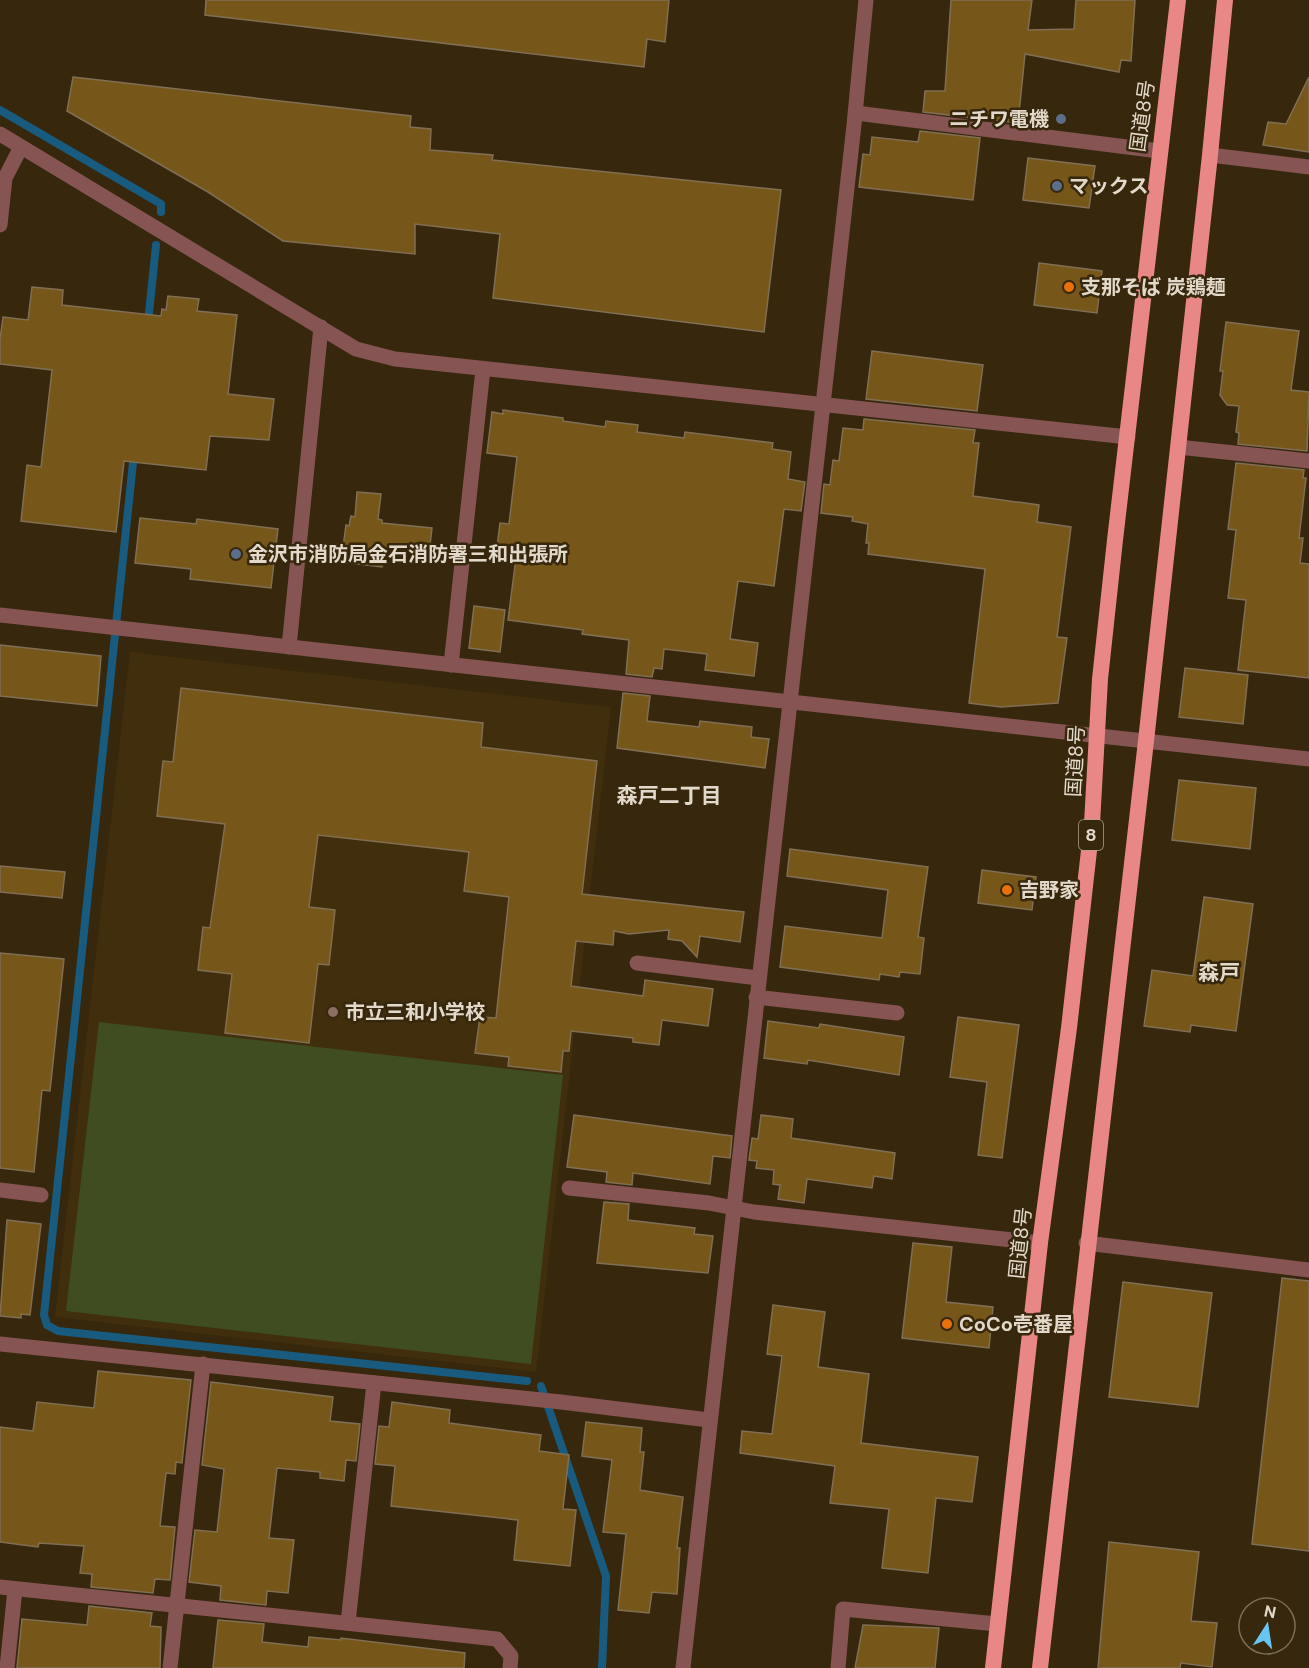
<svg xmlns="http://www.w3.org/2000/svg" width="1309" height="1668" font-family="'DM Sans','Noto Sans JP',sans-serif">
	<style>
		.built { fill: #412e0c }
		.park { fill: #3f4d21 }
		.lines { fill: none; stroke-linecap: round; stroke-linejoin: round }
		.stream { stroke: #185b7f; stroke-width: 8 }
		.building { fill: #765619; stroke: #806f54; stroke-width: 1.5 }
		.service { stroke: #855453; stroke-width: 15 }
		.minor { stroke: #855453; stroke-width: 15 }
		.trunk { stroke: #e98686; stroke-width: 16 }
		.service-dot { fill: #5c6f8a; stroke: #36270d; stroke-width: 2 }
		.food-dot { fill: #e8710a; stroke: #36270d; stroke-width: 2 }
		.education-dot { fill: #8d6e63; stroke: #36270d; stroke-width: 2 }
		.labels { text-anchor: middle; stroke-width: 5; stroke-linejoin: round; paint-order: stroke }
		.shield { fill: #36270d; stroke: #afa491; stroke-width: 1.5 }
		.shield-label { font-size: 18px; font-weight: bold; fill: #e3d9ca }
		.street-label { font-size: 20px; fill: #e3d9ca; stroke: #36270d }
		.poi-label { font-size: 20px; font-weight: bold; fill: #e3d9ca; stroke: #36270d; text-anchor: start }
		.neighbourhood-label { font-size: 21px; font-weight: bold; fill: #e3d9ca; stroke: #36270d }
	</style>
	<rect width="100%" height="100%" fill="#36270d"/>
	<path class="built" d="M 130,652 L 611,707 L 536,1372 L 55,1317 Z"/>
	<path class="park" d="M 99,1022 L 563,1075 L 531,1364 L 66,1311 Z"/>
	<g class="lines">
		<g class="stream">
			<path d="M 0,110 L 161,204 L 161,212"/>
			<path d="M 148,323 L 156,245"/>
			<path d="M 134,453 L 44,1315 L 47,1325 L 58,1331 L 527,1381"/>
			<path d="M 541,1386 L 606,1576 L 602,1668"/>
		</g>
	</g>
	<g class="building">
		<path d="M 206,0 L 669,0 L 665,42 L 647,39 L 644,67 L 205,15 Z"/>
		<path d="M 951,0 L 1032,0 L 1028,30 L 1074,29 L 1076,0 L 1135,0 L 1131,61 L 1121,60 L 1119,72 L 1025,54 L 1018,123 L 923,112 L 925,91 L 945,91 Z"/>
		<path d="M 73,77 L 411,116 L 410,127 L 431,129 L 430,150 L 493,155 L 492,160 L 781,190 L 764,332 L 493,298 L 500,234 L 415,224 L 415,254 L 283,241 L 208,192 L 67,111 Z"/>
		<path d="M 1309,77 L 1309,152 L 1263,145 L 1268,122 L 1286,124 Z"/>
		<path d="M 920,131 L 980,138 L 973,200 L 859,187 L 863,154 L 870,155 L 872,137 L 918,142 Z"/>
		<path d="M 1028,158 L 1095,166 L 1089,208 L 1023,200 Z"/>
		<path d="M 1039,263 L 1102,271 L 1097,313 L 1034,305 Z"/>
		<path d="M 32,287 L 63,290 L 62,305 L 161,316 L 162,309 L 166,310 L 168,296 L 199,299 L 197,311 L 237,315 L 228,394 L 274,399 L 269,440 L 210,436 L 206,470 L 124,461 L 116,532 L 21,521 L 27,465 L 41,467 L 52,370 L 0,364 L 0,339 L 3,317 L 28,320 Z"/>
		<path d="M 1226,322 L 1299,331 L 1291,390 L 1309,392 L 1307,451 L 1238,444 L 1239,433 L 1236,432 L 1239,406 L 1227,405 L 1220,395 L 1223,371 L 1220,371 Z"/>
		<path d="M 872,351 L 983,365 L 977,411 L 866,399 Z"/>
		<path d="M 503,410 L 563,418 L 563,421 L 605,427 L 606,421 L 638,425 L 637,432 L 684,438 L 685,432 L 773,443 L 772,449 L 791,452 L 788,479 L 805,482 L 801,511 L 784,509 L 774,586 L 738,581 L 730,639 L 758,643 L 754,676 L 705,670 L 707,654 L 664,649 L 662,669 L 654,668 L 652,677 L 626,674 L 629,640 L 582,634 L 583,630 L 508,620 L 516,558 L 496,555 L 500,523 L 509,524 L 517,457 L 487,453 L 492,412 L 503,414 Z"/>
		<path d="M 864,419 L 975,430 L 973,443 L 979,443 L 973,496 L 1039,505 L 1037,522 L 1071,527 L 1057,637 L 1067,638 L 1058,703 L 1001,707 L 969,703 L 985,569 L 868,554 L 869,543 L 866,543 L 868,524 L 852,521 L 853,517 L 821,513 L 824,484 L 830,485 L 833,460 L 839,461 L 843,428 L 863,430 Z"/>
		<path d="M 1236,463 L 1304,470 L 1303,478 L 1306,478 L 1299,538 L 1303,538 L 1300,563 L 1309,564 L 1309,678 L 1238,670 L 1246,600 L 1228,598 L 1236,530 L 1228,529 Z"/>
		<path d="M 357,492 L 381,494 L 378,519 L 382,520 L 382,523 L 432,528 L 429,554 L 383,549 L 382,567 L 341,562 L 346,525 L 349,526 L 351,516 L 355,517 Z"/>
		<path d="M 140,518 L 196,524 L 197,519 L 278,529 L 271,588 L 190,579 L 191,569 L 135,563 Z"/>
		<path d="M 474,606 L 505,610 L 500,652 L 469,648 Z"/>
		<path d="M 0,645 L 101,656 L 97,706 L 0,696 Z"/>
		<path d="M 1185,668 L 1248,675 L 1243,724 L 1179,717 Z"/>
		<path d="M 181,688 L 483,723 L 481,747 L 597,761 L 582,894 L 744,912 L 740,942 L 700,936 L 697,957 L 682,941 L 668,939 L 669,930 L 629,934 L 614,931 L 613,945 L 576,941 L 571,986 L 643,996 L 645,980 L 713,989 L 708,1026 L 662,1020 L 659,1045 L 633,1042 L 633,1038 L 571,1031 L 569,1051 L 563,1051 L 561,1072 L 508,1066 L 509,1057 L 475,1053 L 480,1017 L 496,1018 L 509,897 L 464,891 L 469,852 L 318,835 L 309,907 L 335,910 L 329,965 L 318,964 L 309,1043 L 225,1033 L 232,974 L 198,970 L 203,927 L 210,928 L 225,824 L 157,816 L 163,761 L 173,762 Z"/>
		<path d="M 623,693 L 650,696 L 647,721 L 699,727 L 700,721 L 752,727 L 751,737 L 769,739 L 765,768 L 617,748 Z"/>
		<path d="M 1179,780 L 1256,788 L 1250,849 L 1172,840 Z"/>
		<path d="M 790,849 L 928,867 L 918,937 L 924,938 L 920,974 L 900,972 L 899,977 L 880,974 L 879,980 L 780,967 L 785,926 L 882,938 L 888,890 L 787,876 Z"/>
		<path d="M 0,866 L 65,872 L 62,898 L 0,892 Z"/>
		<path d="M 982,870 L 1036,877 L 1032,910 L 978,903 Z"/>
		<path d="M 1204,897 L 1253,904 L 1236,1031 L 1191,1025 L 1190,1032 L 1144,1026 L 1152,970 L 1193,976 Z"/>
		<path d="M 0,953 L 64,959 L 50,1091 L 42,1090 L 34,1172 L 0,1168 Z"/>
		<path d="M 958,1017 L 1019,1025 L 1002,1158 L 978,1155 L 987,1082 L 950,1077 Z"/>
		<path d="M 768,1021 L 819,1028 L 820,1024 L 904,1037 L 899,1075 L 808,1060 L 807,1064 L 764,1058 Z"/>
		<path d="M 574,1115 L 732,1136 L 730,1158 L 713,1156 L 710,1184 L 633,1173 L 632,1185 L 606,1182 L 607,1172 L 567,1167 Z"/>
		<path d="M 761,1115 L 793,1119 L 791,1138 L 895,1153 L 892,1179 L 874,1176 L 872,1188 L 807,1179 L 804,1203 L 778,1199 L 780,1185 L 773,1184 L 774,1170 L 756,1168 L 757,1161 L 749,1160 L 752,1138 L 758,1139 Z"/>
		<path d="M 604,1202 L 629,1204 L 628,1220 L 695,1228 L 694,1234 L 713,1236 L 708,1273 L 597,1263 Z"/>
		<path d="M 7,1220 L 41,1224 L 30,1315 L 21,1314 L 21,1318 L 0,1316 Z"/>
		<path d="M 913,1243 L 952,1247 L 946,1302 L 993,1307 L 989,1348 L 902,1338 Z"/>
		<path d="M 1282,1278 L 1309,1281 L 1309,1551 L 1252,1544 Z"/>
		<path d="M 1123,1282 L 1212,1293 L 1198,1407 L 1109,1397 Z"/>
		<path d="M 773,1305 L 825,1312 L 818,1367 L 869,1374 L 861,1443 L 978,1457 L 972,1502 L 936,1498 L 928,1573 L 882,1568 L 889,1509 L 830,1503 L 835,1466 L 740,1453 L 742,1431 L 772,1434 L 782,1356 L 767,1354 Z"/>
		<path d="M 98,1371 L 191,1380 L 182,1463 L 176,1462 L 175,1474 L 166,1473 L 160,1526 L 175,1527 L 170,1580 L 155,1579 L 153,1593 L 91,1587 L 92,1574 L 80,1573 L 84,1546 L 39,1543 L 38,1547 L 0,1542 L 0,1427 L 33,1431 L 37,1402 L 94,1408 Z"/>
		<path d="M 211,1382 L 333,1397 L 330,1421 L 360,1424 L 356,1461 L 346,1460 L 344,1481 L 320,1478 L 320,1472 L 277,1468 L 269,1538 L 294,1540 L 288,1593 L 267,1591 L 266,1605 L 220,1600 L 221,1586 L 189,1582 L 195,1530 L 217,1532 L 224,1469 L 202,1465 Z"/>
		<path d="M 392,1402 L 450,1410 L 449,1423 L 541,1435 L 539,1451 L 569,1455 L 563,1509 L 576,1510 L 570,1566 L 514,1560 L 518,1520 L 391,1506 L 395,1466 L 375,1464 L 379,1426 L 389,1427 Z"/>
		<path d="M 586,1422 L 642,1428 L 640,1452 L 644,1452 L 640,1490 L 683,1497 L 677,1548 L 680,1548 L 677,1594 L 652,1592 L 649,1613 L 618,1610 L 626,1534 L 603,1532 L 612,1460 L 582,1456 Z"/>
		<path d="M 1109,1542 L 1199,1552 L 1191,1621 L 1217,1623 L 1212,1667 L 1181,1663 L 1180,1668 L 1098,1668 Z"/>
		<path d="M 89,1606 L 152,1613 L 150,1626 L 161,1627 L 160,1668 L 17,1668 L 22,1619 L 87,1625 Z"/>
		<path d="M 218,1620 L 264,1624 L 262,1642 L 308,1647 L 309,1637 L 341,1640 L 341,1638 L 465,1653 L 464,1668 L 213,1668 Z"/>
		<path d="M 863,1625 L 939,1628 L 935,1668 L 855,1668 Z"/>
	</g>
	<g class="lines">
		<g class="service">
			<path d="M 1178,447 L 1309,461"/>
			<path d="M 0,1190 L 41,1195"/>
			<path d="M 838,1668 L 843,1609 L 997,1624"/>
		</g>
		<g class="minor">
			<path d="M 856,113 L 1159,151"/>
			<path d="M 0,134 L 356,349 L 395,359 L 1128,437"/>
			<path d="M 1210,155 L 1309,167"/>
			<path d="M 0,225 L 5,178 L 21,147"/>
			<path d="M 0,615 L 1309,759"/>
			<path d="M 289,647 L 321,327"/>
			<path d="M 451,665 L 483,369"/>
			<path d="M 637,963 L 758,978"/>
			<path d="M 756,997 L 897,1013"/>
			<path d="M 569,1188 L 709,1203 L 754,1212 L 1040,1243"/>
			<path d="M 1086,1243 L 1309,1270"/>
			<path d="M 0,1344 L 561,1402 L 709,1420"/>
			<path d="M 0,1587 L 497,1639 L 511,1656 L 510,1668"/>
			<path d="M 348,1623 L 374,1383"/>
			<path d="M 7,1668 L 15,1589"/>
			<path d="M 170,1668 L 203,1364"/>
			<path d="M 683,1668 L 854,125 L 866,0"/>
		</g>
		<g class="trunk">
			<path d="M 993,1668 L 1040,1243 L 1069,1028 L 1092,824 L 1100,679 L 1115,540 L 1178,0"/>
			<path d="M 1040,1668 L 1146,741 L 1210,155 L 1225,0"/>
		</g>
	</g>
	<g class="service-dot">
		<circle cx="1061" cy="119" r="6"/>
		<circle cx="1057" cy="186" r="6"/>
		<circle cx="236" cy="554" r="6"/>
	</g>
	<g class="food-dot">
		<circle cx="1069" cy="287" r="6"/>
		<circle cx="1007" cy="890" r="6"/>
		<circle cx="947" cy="1324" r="6"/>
	</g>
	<circle class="education-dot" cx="333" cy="1012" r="6"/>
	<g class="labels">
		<rect class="shield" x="1079" y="820" width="24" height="30" rx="4.5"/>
		<g class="shield-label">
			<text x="1091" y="841">8</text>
		</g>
		<g class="street-label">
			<text transform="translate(1142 116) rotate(-82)" y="7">国道8号</text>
			<text transform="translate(1075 761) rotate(-87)" y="7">国道8号</text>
			<text transform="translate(1020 1243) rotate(-84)" y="7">国道8号</text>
		</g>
		<g class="poi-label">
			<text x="1049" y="126" text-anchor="end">ニチワ電機</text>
			<text x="1069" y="193">マックス</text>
			<text x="1081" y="294">支那そば 炭鶏麺</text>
			<text x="248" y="561">金沢市消防局金石消防署三和出張所</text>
			<text x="1019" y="897">吉野家</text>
			<text x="345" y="1019">市立三和小学校</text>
			<text x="959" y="1331">CoCo壱番屋</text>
		</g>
		<g class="neighbourhood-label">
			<text x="669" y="803">森戸二丁目</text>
			<text x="1219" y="980">森戸</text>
		</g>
	</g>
	<g transform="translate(1267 1626) rotate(12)"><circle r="28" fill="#36270d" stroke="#7b6e59" stroke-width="1.5"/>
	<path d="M0-4.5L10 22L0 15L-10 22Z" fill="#68c4f0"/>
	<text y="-9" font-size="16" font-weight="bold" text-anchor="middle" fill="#e3d9ca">N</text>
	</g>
</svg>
